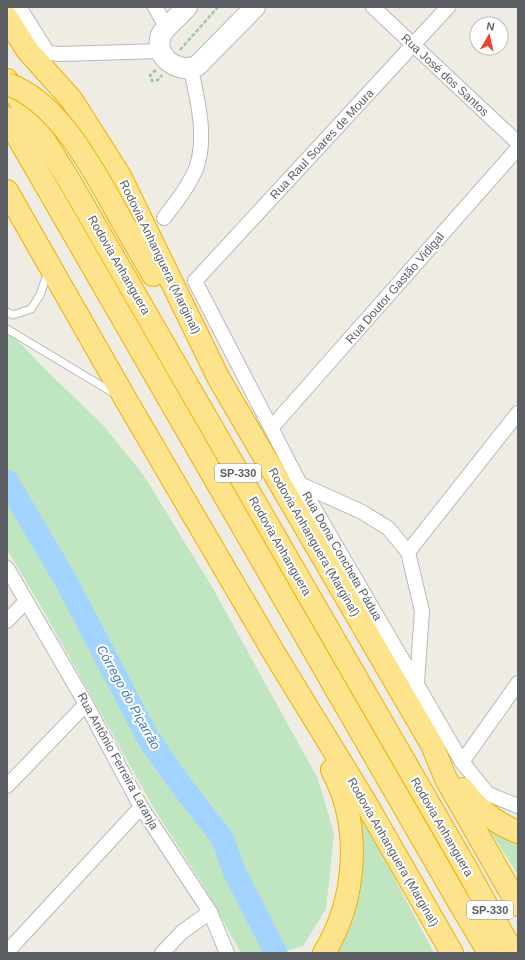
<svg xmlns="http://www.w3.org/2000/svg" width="525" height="960" font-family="Helvetica,sans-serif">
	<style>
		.green { fill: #c0e6c1 }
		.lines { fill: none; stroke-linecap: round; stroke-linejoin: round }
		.river { stroke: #a3d3ff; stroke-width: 23 }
		.lane-casing { stroke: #b6b9be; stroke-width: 9 }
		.street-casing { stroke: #b6b9be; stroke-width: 16 }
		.secondary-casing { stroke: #b7bac0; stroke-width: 22 }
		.highway-casing { stroke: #f1af00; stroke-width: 24 }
		.path { stroke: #99c7a8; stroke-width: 2.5; stroke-dasharray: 4 2; stroke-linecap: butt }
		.lane { stroke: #fff; stroke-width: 7 }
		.street { stroke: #fff; stroke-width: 14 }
		.secondary { stroke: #fff; stroke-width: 20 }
		.highway { stroke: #fde48c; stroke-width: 22 }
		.highway-bridge-casing { stroke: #f1af00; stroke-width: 24; stroke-linecap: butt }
		.highway-bridge { stroke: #fde48c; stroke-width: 22 }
		.labels { text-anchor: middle; stroke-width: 4; stroke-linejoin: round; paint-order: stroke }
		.shield { fill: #fff; stroke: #8c8f92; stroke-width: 1 }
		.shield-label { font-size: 11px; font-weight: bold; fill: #5b5f64 }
		.street-label { font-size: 12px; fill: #5b5f64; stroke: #fff }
		.water-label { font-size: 13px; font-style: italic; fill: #4278ba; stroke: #fff }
	</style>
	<rect width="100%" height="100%" fill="#eeece3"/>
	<g class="green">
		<path d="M 7,330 L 49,373 L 102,424 L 142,473 L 211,585 L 318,779 L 334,834 L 326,909 L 303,946 L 280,953 L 241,953 L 203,885 L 156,812 L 43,610 L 7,549 Z"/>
		<path d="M 357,812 L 360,813 L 434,953 L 328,953 Z"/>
		<path d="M 484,822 L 518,836 L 518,875 Z"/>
	</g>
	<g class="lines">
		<path class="river" d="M 7,481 L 66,581 L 148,738 L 175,777 L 222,838 L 235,873 L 276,953"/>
		<g class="lane-casing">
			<g id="lane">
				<path d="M 7,312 L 13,315 L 31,309 L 40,295 L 48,272"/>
				<path d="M 7,329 L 115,394"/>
			</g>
		</g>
		<g class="street-casing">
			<g id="street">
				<path d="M 19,7 L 48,53 L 60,54 L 161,51"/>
				<path d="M 155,7 L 167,28"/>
				<path d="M 373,7 L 518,143"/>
				<path d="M 448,7 L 195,281 L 300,484 L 462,762 L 488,794 L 518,806"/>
				<path d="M 164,218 C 176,202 190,185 197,166 C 207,135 197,99 191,69"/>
				<path d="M 272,427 L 518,148"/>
				<path d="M 300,484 L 362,512 L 388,528 L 408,552"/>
				<path d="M 7,568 L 86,704 L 141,807 L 210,912 L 227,953"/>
				<path d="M 7,621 L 26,601"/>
				<path d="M 417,683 L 422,611 L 408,552 L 518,413"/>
				<path d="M 462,762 L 518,683"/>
				<path d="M 7,786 L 86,704"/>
				<path d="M 7,952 L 141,807"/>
				<path d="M 162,953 L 182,932 L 210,912"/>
			</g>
		</g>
		<g class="secondary-casing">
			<path id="secondary" d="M 187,7 C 181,14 165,27 161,35 C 153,57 178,74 197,66 L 255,7"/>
		</g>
		<g class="highway-casing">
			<g id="highway">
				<path d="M 7,18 L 27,50 L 71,99 L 120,176 L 218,377 L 432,745 L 446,779 L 518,905"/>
				<path d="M 7,80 L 69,180 L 466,868"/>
				<path d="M 7,118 L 460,904"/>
				<path d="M 7,191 L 126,400 L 274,653 L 364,800 L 452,953"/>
				<path d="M 126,228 L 153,275"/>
				<path d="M 463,789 C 477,809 495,823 518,832"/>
				<path d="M 324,953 C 357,899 362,826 332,770"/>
			</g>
		</g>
		<g class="path">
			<path d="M 180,50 L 218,7"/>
			<path d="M 156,70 L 150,75 L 152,81 L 158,80 L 162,75"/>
		</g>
		<use href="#lane" class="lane"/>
		<use href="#street" class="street"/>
		<use href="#secondary" class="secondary"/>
		<use href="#highway" class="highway"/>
		<g class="highway-bridge-casing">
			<g id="highway-bridge">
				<path d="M 7,84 C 62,102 99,181 126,228"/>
				<path d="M 466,868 L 513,953"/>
				<path d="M 460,904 L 489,953"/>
			</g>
		</g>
		<use href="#highway-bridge" class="highway-bridge"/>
	</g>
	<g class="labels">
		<g class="shield">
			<rect x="215" y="464" width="46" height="18" rx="3"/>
			<rect x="467" y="901" width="46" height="18" rx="3"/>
		</g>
		<g class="shield-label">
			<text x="238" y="477">SP-330</text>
			<text x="490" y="914">SP-330</text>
		</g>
		<g class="street-label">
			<text transform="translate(445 75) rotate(43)" y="4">Rua José dos Santos</text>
			<text transform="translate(322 144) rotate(-47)" y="4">Rua Raul Soares de Moura</text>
			<text transform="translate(160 257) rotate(64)" y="4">Rodovia Anhanguera (Marginal)</text>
			<text transform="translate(119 265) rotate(60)" y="4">Rodovia Anhanguera</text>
			<text transform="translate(395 288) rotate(-49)" y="4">Rua Doutor Gastão Vidigal</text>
			<text transform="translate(314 542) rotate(60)" y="4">Rodovia Anhanguera (Marginal)</text>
			<text transform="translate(280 546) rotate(60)" y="4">Rodovia Anhanguera</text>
			<text transform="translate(342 556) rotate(60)" y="4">Rua Dona Concheta Pádua</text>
			<text transform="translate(118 761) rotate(61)" y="4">Rua Antônio Ferreira Laranja</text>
			<text transform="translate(442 827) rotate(60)" y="4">Rodovia Anhanguera</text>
			<text transform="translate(393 852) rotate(60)" y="4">Rodovia Anhanguera (Marginal)</text>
		</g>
		<g class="water-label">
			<text transform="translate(129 697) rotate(61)" y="5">Córrego do Piçarrão</text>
		</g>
	</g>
	<rect width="525" height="960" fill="none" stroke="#5b5f64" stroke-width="16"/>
	<g transform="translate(489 36) rotate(9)"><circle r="19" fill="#ffffff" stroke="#bdbfc1"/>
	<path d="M0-3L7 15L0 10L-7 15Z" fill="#e9442f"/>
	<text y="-6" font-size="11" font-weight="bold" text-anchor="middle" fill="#5b5f64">N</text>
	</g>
</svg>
